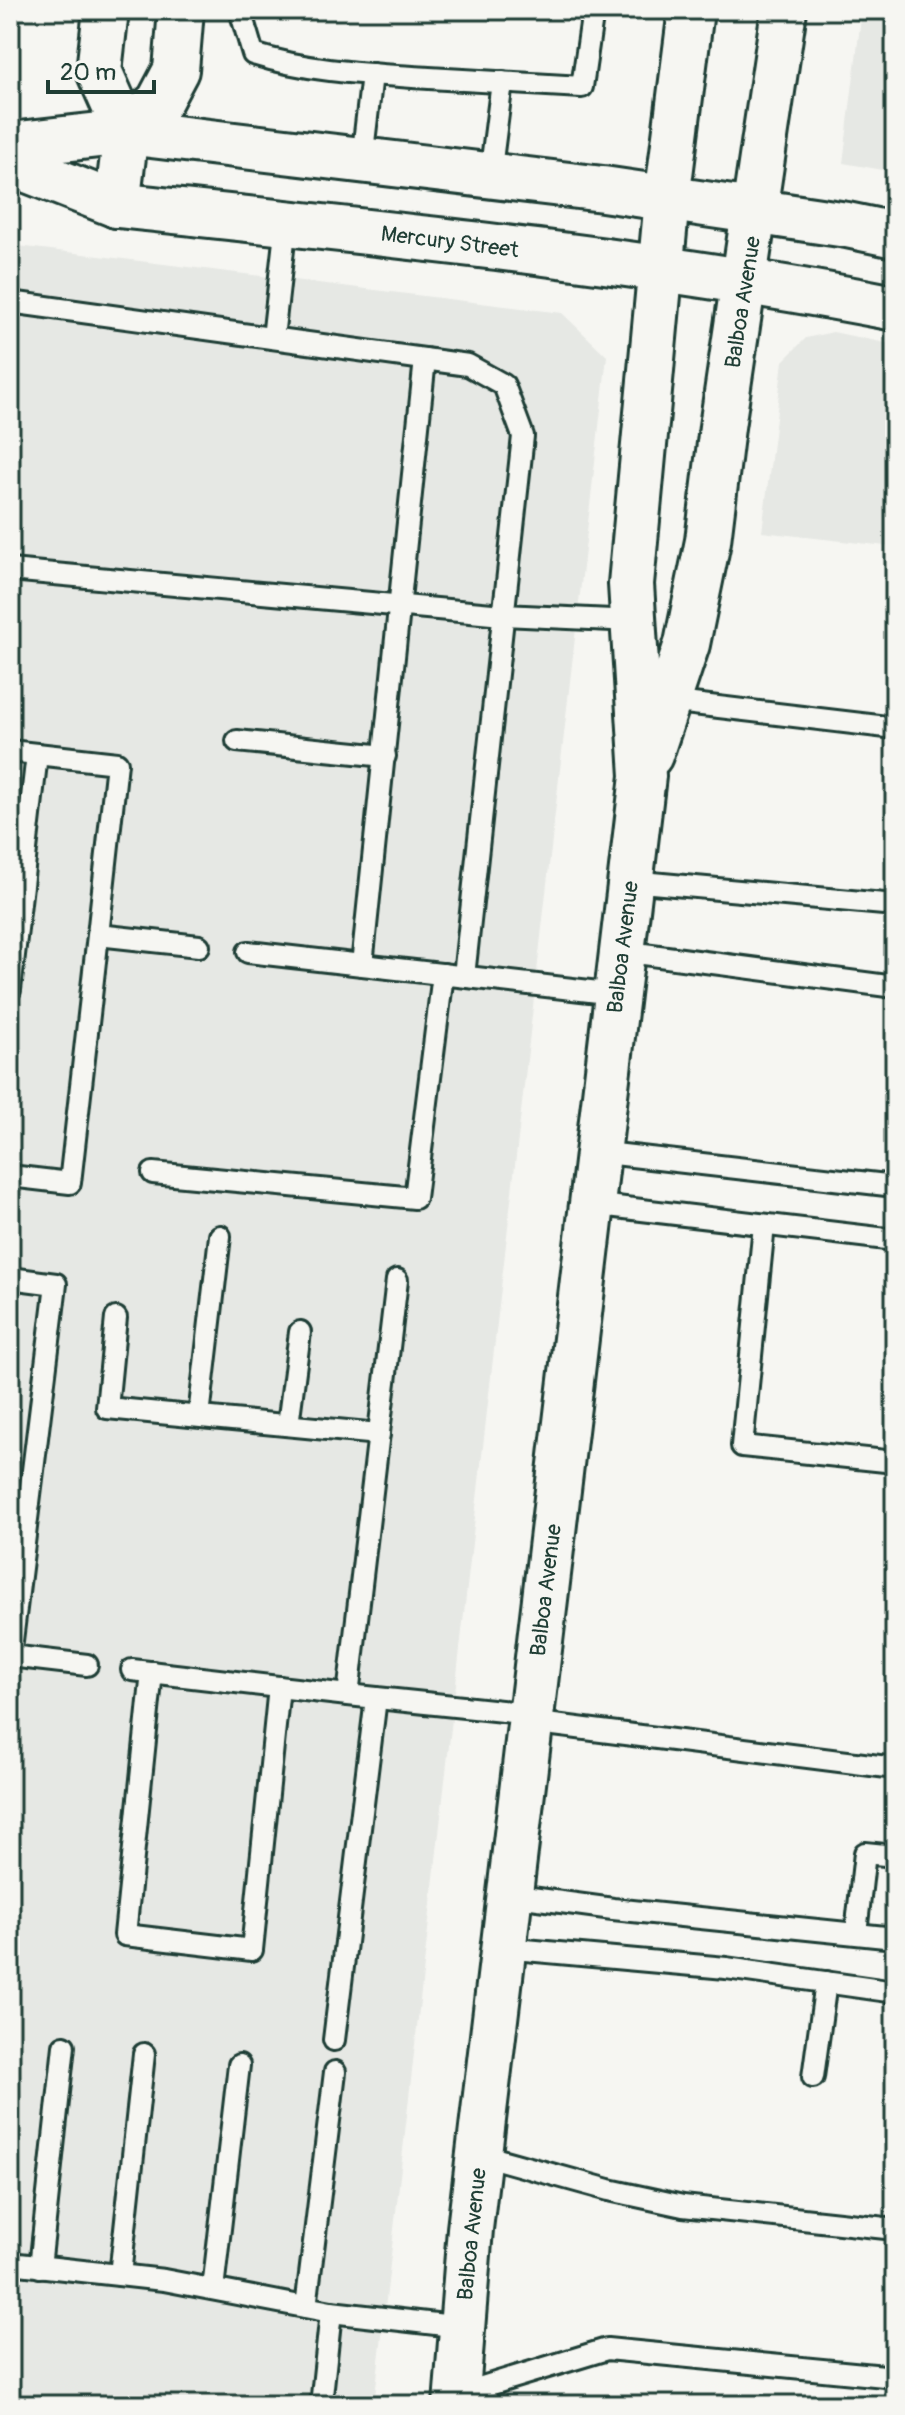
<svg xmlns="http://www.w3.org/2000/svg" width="905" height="2415" font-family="Pangolin,sans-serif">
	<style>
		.built { fill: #e6e8e4 }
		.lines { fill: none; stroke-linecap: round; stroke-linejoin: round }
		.service-casing { stroke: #1f3d34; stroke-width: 26 }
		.secondary-casing { stroke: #1f3d34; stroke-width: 50 }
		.primary-casing { stroke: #1f3d34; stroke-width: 50 }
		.motorway-casing { stroke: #1f3d34; stroke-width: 50 }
		.service { stroke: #f6f6f2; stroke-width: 20 }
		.secondary { stroke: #f6f6f2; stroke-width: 44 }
		.primary { stroke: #f6f6f2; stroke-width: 44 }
		.motorway { stroke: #f6f6f2; stroke-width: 44 }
		.labels { text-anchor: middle; stroke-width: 7; stroke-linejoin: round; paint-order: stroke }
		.street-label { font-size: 22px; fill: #1f3d34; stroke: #f6f6f2 }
	</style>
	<rect width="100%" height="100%" fill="#f6f6f2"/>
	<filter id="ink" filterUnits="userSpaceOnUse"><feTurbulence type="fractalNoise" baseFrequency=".0125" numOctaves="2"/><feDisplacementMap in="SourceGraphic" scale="16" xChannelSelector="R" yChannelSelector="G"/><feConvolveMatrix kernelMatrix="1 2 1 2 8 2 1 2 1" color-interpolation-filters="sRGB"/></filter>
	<g filter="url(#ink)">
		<g class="built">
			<path d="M 862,10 L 895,10 L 895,172 L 843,163 Z"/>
			<path d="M 10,245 L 562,313 L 607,356 L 374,2405 L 10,2405 Z"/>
			<path d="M 833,332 L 895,345 L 895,547 L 762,532 L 783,361 L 806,338 Z"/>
		</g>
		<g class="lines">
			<g class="service-casing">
				<g id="service">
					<path d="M 240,10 L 253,54 C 310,72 369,74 429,78 C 480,81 531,84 582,87 L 593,10"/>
					<path d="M 362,160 L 372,74"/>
					<path d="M 490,176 L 502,82"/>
					<path d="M 10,302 L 468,365 L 504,385 L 523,436 L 464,976"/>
					<path d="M 273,338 L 286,223"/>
					<path d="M 10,570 L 503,615 L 634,621"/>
					<path d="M 668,701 L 895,728"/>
					<path d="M 237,741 L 385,756"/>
					<path d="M 10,751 L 117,763 L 98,935 L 199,946"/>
					<path d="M 630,881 L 895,905"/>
					<path d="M 621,951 L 895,987"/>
					<path d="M 248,952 L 616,994"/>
					<path d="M 362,965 L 425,359"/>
					<path d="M 10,990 L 37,754"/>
					<path d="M 597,1152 L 895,1186"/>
					<path d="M 153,1173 L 415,1198 L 443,974"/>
					<path d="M 10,1176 L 70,1183 L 98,935"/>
					<path d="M 591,1204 L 895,1240"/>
					<path d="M 764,1225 L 742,1446 L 895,1462"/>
					<path d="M 10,1278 L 56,1284 L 10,1657"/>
					<path d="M 397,1280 L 348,1695 L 531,1714"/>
					<path d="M 116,1318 L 107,1408 L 379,1434"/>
					<path d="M 199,1416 L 220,1236"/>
					<path d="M 288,1425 L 300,1332"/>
					<path d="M 10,1656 L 87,1665"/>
					<path d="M 132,1670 L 348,1695"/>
					<path d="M 152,1672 L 125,1935 L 252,1950 L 279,1687"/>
					<path d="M 530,1722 L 895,1768"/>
					<path d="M 509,1895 L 613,1909 L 895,1938"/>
					<path d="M 856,1933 L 865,1853 L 895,1856"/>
					<path d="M 503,1948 L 726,1968 L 895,1992"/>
					<path d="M 334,2040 L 376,1698"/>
					<path d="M 813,2077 L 826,1982"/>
					<path d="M 479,2154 L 609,2190 L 683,2206 L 895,2229"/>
					<path d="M 10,2263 L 164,2280 L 331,2312 L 462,2327"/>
					<path d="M 40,2267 L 64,2046"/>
					<path d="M 120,2275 L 144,2054"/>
					<path d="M 213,2289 L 239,2065"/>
					<path d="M 306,2307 L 335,2072"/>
					<path d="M 456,2395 L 607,2349 L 895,2377"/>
					<path d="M 321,2405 L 331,2312"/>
				</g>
			</g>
			<g class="secondary-casing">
				<g id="secondary">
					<path d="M 10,145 L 126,132"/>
					<path d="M 10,163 L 117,205"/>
				</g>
			</g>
			<g class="primary-casing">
				<g id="primary">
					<path d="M 126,132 L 603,189 L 847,225 L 895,235"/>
					<path d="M 117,205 C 377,233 638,258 895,308"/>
					<path d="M 650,755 L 687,644 L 708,541 L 722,427 L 784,10"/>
					<path d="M 456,2405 L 470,2229 L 643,776 L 631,584 L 667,199 L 691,10"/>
				</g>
			</g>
			<g class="motorway-casing">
				<g id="motorway">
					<path d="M 106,10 L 99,71 L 126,132 L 117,205"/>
					<path d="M 126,132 L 159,102 L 176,70 L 181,10"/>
				</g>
			</g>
			<use href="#service" class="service"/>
			<use href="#secondary" class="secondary"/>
			<use href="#primary" class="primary"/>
			<use href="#motorway" class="motorway"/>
		</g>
	</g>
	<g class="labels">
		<g class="street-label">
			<text transform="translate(450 241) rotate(7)" y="8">Mercury Street</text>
			<text transform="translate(742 302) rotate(-81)" y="8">Balboa Avenue</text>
			<text transform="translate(622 947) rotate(-83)" y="8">Balboa Avenue</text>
			<text transform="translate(545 1590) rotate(-83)" y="8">Balboa Avenue</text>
			<text transform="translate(471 2234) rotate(-84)" y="8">Balboa Avenue</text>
		</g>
	</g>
	<rect width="905" height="2415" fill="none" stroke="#f6f6f2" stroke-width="40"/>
	<rect x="20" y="20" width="865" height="2375" fill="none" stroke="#1f3d34" stroke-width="3" filter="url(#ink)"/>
	<path d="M48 80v12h106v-12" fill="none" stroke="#1f3d34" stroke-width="4"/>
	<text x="60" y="80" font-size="24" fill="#1f3d34" stroke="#f6f6f2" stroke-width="6" paint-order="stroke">20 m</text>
</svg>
